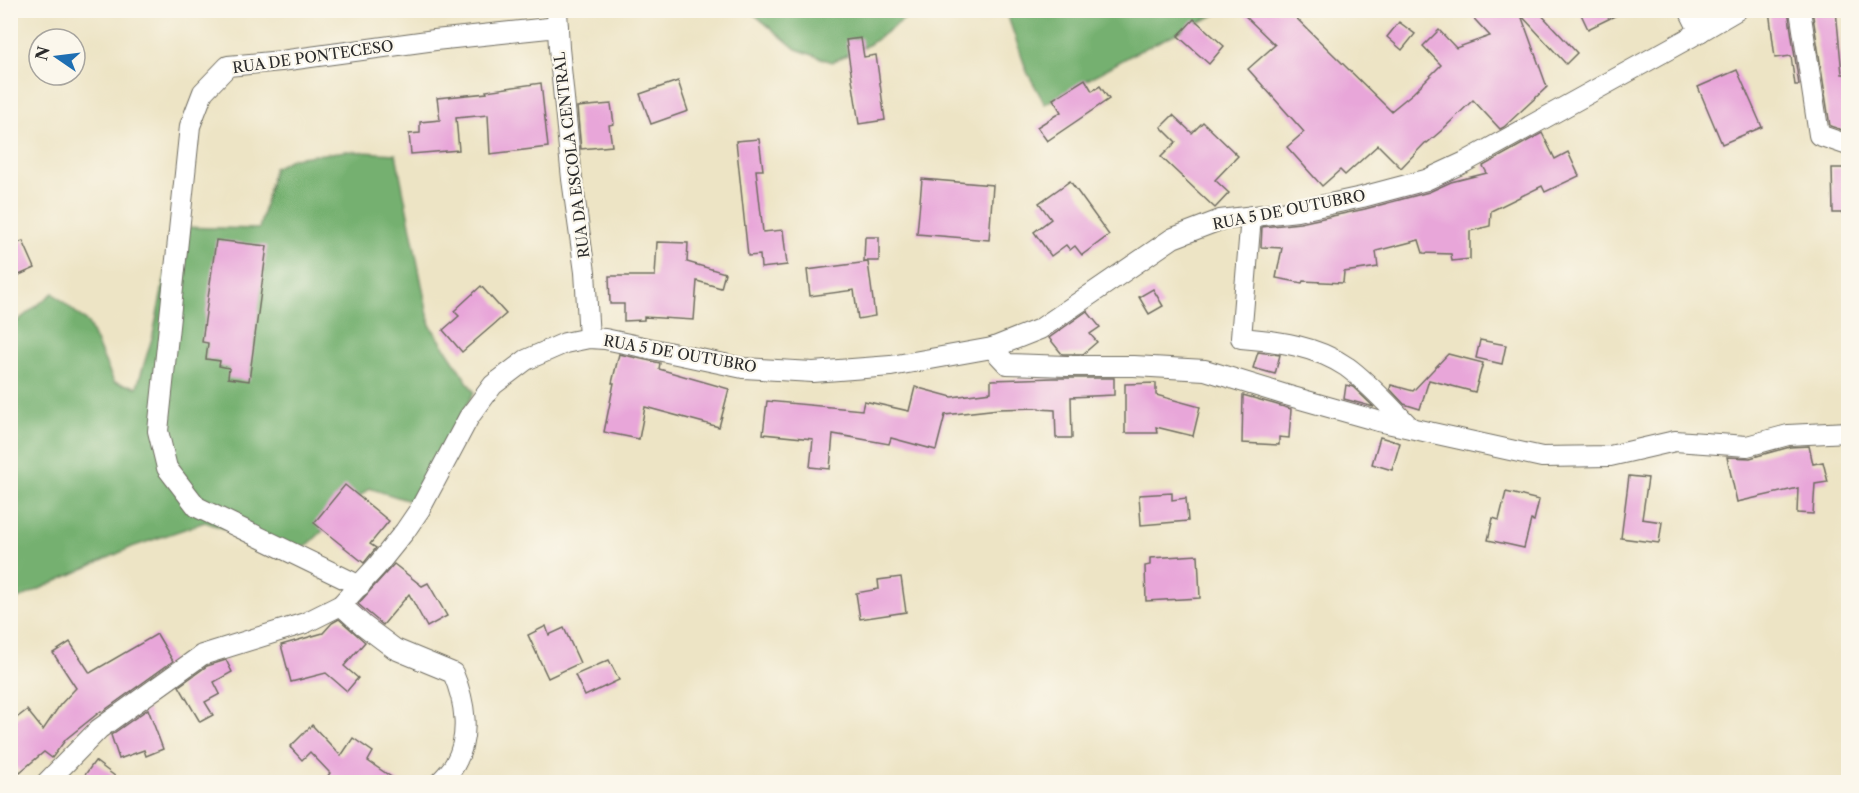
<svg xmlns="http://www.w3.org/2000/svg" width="1859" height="793" font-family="'Libre Caslon Text',serif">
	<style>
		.forest { fill: #74b070; stroke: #506e4e; stroke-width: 1.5 }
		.building { fill: #e8a6d9 }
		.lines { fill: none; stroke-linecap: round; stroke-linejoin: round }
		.minor-casing { stroke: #6f6c61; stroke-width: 22 }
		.minor { stroke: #fff; stroke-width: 20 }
		.labels { text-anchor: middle; stroke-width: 4.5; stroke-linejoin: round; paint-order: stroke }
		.street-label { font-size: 15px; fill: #2b2b2b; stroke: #fbf7ec }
	</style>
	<rect width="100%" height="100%" fill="#fbf7ec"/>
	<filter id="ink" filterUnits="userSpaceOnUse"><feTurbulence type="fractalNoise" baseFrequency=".0167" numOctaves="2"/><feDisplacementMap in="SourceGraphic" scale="12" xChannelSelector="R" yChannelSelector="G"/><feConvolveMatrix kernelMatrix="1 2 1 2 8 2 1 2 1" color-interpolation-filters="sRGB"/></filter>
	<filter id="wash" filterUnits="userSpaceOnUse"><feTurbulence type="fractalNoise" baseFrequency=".008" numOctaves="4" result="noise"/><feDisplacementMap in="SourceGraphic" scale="24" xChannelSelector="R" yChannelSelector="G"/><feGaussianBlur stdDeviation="1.35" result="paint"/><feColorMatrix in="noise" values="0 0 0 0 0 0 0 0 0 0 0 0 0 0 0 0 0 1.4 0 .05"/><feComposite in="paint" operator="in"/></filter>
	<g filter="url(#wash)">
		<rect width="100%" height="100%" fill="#ede4c5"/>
		<g class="forest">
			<path d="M 750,11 L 915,11 L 870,44 L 832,62 L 796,49 Z"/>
			<path d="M 1006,11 L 1223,11 L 1135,53 L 1045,104 L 1027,72 Z"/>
			<path d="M 346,151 L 396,154 L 430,325 L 474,392 L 413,502 L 369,488 L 298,554 L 205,522 L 132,547 L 11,602 L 11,326 L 53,293 L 88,323 L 114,382 L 137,387 L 153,335 L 175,227 L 259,229 L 274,168 L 293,158 Z"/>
		</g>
		<g id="blocks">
			<g class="building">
				<path d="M 1239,10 L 1288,10 L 1391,111 L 1413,93 L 1441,65 L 1423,46 L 1439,30 L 1456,48 L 1490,36 L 1466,10 L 1537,10 L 1577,53 L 1566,64 L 1521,15 L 1547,87 L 1504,127 L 1500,129 L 1473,100 L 1441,131 L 1427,143 L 1426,142 L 1401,168 L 1378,145 L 1345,175 L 1340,170 L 1322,186 L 1287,147 L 1304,132 L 1248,69 L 1275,45 Z"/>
				<path d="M 1579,10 L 1627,10 L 1588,29 Z"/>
				<path d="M 1769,10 L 1788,10 L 1799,85 L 1795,85 L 1791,56 L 1775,58 Z"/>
				<path d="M 1812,10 L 1836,10 L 1842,74 L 1848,74 L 1848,132 L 1830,126 Z"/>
				<path d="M 1194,19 L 1224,46 L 1209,64 L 1178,36 Z"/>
				<path d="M 1399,22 L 1415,34 L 1402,50 L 1387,37 Z"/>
				<path d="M 861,38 L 864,57 L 876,55 L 885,120 L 859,124 L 846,40 Z"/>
				<path d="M 1737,70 L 1762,127 L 1722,144 L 1698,87 Z"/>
				<path d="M 1085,79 L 1092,91 L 1100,86 L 1109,99 L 1047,141 L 1037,127 L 1061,112 L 1053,99 Z"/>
				<path d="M 678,81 L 688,111 L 651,124 L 640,94 Z"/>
				<path d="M 541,83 L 548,147 L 490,154 L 488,115 L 456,118 L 459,150 L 411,154 L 409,134 L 420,133 L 420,122 L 440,120 L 437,98 L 487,93 L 486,91 Z"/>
				<path d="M 611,104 L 614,124 L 609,125 L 612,146 L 581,149 L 577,107 Z"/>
				<path d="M 1173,115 L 1192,133 L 1203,122 L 1238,156 L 1215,180 L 1229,193 L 1215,208 L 1161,157 L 1176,142 L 1161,127 Z"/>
				<path d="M 1542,133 L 1555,159 L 1568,152 L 1579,176 L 1545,192 L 1542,186 L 1491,211 L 1490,226 L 1470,231 L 1470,259 L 1452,261 L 1451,254 L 1423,253 L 1419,240 L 1376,251 L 1378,267 L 1344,272 L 1343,283 L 1303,281 L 1302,283 L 1276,278 L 1282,248 L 1261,247 L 1262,227 L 1300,223 L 1365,209 L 1429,192 L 1451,182 L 1487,173 L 1483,166 Z"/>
				<path d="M 759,139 L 763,170 L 756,170 L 763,232 L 783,230 L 787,265 L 761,268 L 760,255 L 748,256 L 736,141 Z"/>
				<path d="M 1832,168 L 1848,168 L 1848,213 L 1833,213 Z"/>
				<path d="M 922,179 L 993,185 L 989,240 L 917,234 Z"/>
				<path d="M 1070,181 L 1109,235 L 1082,255 L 1075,246 L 1070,250 L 1066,245 L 1051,256 L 1034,232 L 1051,219 L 1039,203 Z"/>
				<path d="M 865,237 L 879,237 L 879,261 L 864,261 Z"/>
				<path d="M 216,240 L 267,246 L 249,381 L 228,378 L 229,368 L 219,366 L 220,361 L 206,359 L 208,343 L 202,342 Z"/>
				<path d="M 23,241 L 35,268 L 10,279 L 10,246 Z"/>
				<path d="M 657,242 L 688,243 L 687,262 L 725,273 L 721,288 L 697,281 L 694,320 L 644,317 L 644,320 L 624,321 L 624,304 L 610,304 L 609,276 L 655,276 Z"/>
				<path d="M 868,262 L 875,316 L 858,319 L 854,290 L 810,296 L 807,270 Z"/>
				<path d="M 481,286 L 506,314 L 462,352 L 443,330 L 459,316 L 454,311 Z"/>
				<path d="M 1153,289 L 1163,306 L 1149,314 L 1139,297 Z"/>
				<path d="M 1087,311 L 1100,327 L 1090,334 L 1097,342 L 1083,354 L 1062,354 L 1049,338 Z"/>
				<path d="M 1480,340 L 1506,345 L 1502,364 L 1476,358 Z"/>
				<path d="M 1258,352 L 1280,355 L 1275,374 L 1253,368 Z"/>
				<path d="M 619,354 L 660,363 L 659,369 L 729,389 L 719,427 L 645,407 L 639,439 L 604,432 L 614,383 L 612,383 Z"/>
				<path d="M 1448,354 L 1483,363 L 1475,392 L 1429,380 L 1420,409 L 1404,404 L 1390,389 L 1391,385 L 1413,391 Z"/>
				<path d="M 1053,378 L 1114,378 L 1114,395 L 1071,397 L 1072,438 L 1056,438 L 1055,410 L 1039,409 L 1039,408 L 999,409 L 945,415 L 936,450 L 891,438 L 889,444 L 833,434 L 830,469 L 810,467 L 813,439 L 763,434 L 767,401 L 862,410 L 864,401 L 909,411 L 915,387 L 952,397 L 991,392 L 991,380 Z"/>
				<path d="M 1156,383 L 1156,395 L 1200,407 L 1193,436 L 1156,427 L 1157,433 L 1125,433 L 1125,384 Z"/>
				<path d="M 1346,385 L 1353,387 L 1374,407 L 1344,399 Z"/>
				<path d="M 1243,395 L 1291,409 L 1289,438 L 1279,437 L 1279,445 L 1242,443 Z"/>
				<path d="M 1380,437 L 1400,443 L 1392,470 L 1372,464 Z"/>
				<path d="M 1809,446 L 1813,464 L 1823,462 L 1828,482 L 1815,484 L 1813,514 L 1797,513 L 1798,488 L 1737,502 L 1727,457 L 1750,458 L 1790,447 Z"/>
				<path d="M 1629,476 L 1648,478 L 1642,519 L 1662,522 L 1659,543 L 1621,538 Z"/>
				<path d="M 345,485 L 389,521 L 370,544 L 376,548 L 364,563 L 314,523 Z"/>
				<path d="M 1506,492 L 1539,500 L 1534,521 L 1531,520 L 1524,548 L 1488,540 L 1493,518 L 1499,520 Z"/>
				<path d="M 1172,493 L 1172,500 L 1186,498 L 1188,521 L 1141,525 L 1139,495 Z"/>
				<path d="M 1198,555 L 1200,598 L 1146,601 L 1145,566 L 1150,565 L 1150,558 Z"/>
				<path d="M 394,564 L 422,586 L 428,583 L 447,616 L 427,627 L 409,594 L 383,625 L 358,604 Z"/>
				<path d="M 901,577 L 906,612 L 860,619 L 856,593 L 879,589 L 878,580 Z"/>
				<path d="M 339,619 L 365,642 L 344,666 L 358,678 L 347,691 L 326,673 L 291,682 L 281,645 L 323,633 L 332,623 Z"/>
				<path d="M 546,626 L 549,635 L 564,628 L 580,663 L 548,678 L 528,635 Z"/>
				<path d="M 157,634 L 173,661 L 102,712 L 101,711 L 66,739 L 52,758 L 44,752 L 20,772 L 10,760 L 10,723 L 27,710 L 43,730 L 60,705 L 76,688 L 53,653 L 70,642 L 90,673 Z"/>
				<path d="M 226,660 L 232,672 L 214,682 L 220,694 L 205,702 L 213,715 L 200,722 L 179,686 L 207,666 Z"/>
				<path d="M 609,660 L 619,680 L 585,696 L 575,675 Z"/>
				<path d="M 148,709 L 163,749 L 146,756 L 144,750 L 119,759 L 111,735 Z"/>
				<path d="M 312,725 L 341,756 L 353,738 L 373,752 L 368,761 L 400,783 L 323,783 L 330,773 L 310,752 L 302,760 L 290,747 Z"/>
				<path d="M 95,761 L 124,783 L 79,783 Z"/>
			</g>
		</g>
	</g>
	<g filter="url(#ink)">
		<use href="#blocks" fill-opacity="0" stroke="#6f6c61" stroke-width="1.5"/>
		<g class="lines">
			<g class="minor-casing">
				<g id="minor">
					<path d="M 557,10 L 559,48 L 572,179 L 585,272 L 589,338"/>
					<path d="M 1689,10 L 1700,32"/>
					<path d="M 1800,10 L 1819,135 L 1848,145"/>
					<path d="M 1251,216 L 1241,338 C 1278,341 1316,346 1347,367 C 1368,382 1392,409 1411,428"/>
					<path d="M 992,348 L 1007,364 L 1067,366 L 1134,366 L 1205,370 L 1286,395 L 1378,421 L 1542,457 L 1610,456 L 1675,441 L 1747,446 L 1788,435 L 1848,432"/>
					<path d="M 360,586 L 197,507 L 167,468 L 158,431 L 190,126 L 203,92 L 228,66 L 281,61 L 435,40 L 558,27"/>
					<path d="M 341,605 L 363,625 L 395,649 L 453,673 C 465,701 471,736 455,764 C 451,771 445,777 440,782"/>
					<path d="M 47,782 L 99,729 L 202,655 L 305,623 L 341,605 L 376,567 L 405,531 L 420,509 L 469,417 L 493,385 L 526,360 L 565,343 L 589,338 L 605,339 L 743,368 L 813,372 L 891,366 L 992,348 L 1040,329 L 1173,238 L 1220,220 L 1297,211 L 1362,197 L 1426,180 L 1465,162 L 1689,38 L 1737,10"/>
				</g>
			</g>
			<use href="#minor" class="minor"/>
		</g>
	</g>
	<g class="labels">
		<g class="street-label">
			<text transform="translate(313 57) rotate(-8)" y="5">RUA DE PONTECESO</text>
			<text transform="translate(572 155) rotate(-97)" y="5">RUA DA ESCOLA CENTRAL</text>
			<text transform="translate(1289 210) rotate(-11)" y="5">RUA 5 DE OUTUBRO</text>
			<text transform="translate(680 354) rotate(10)" y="5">RUA 5 DE OUTUBRO</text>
		</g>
	</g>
	<rect width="1859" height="793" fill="none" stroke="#fbf7ec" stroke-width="36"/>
	<g transform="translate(57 57) rotate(284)"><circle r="28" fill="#fbf7ec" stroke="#a8a59f" stroke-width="1.5"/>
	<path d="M0-4.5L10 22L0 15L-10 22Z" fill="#1f6fb2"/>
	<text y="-9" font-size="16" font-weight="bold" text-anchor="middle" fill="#2b2b2b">N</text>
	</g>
</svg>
